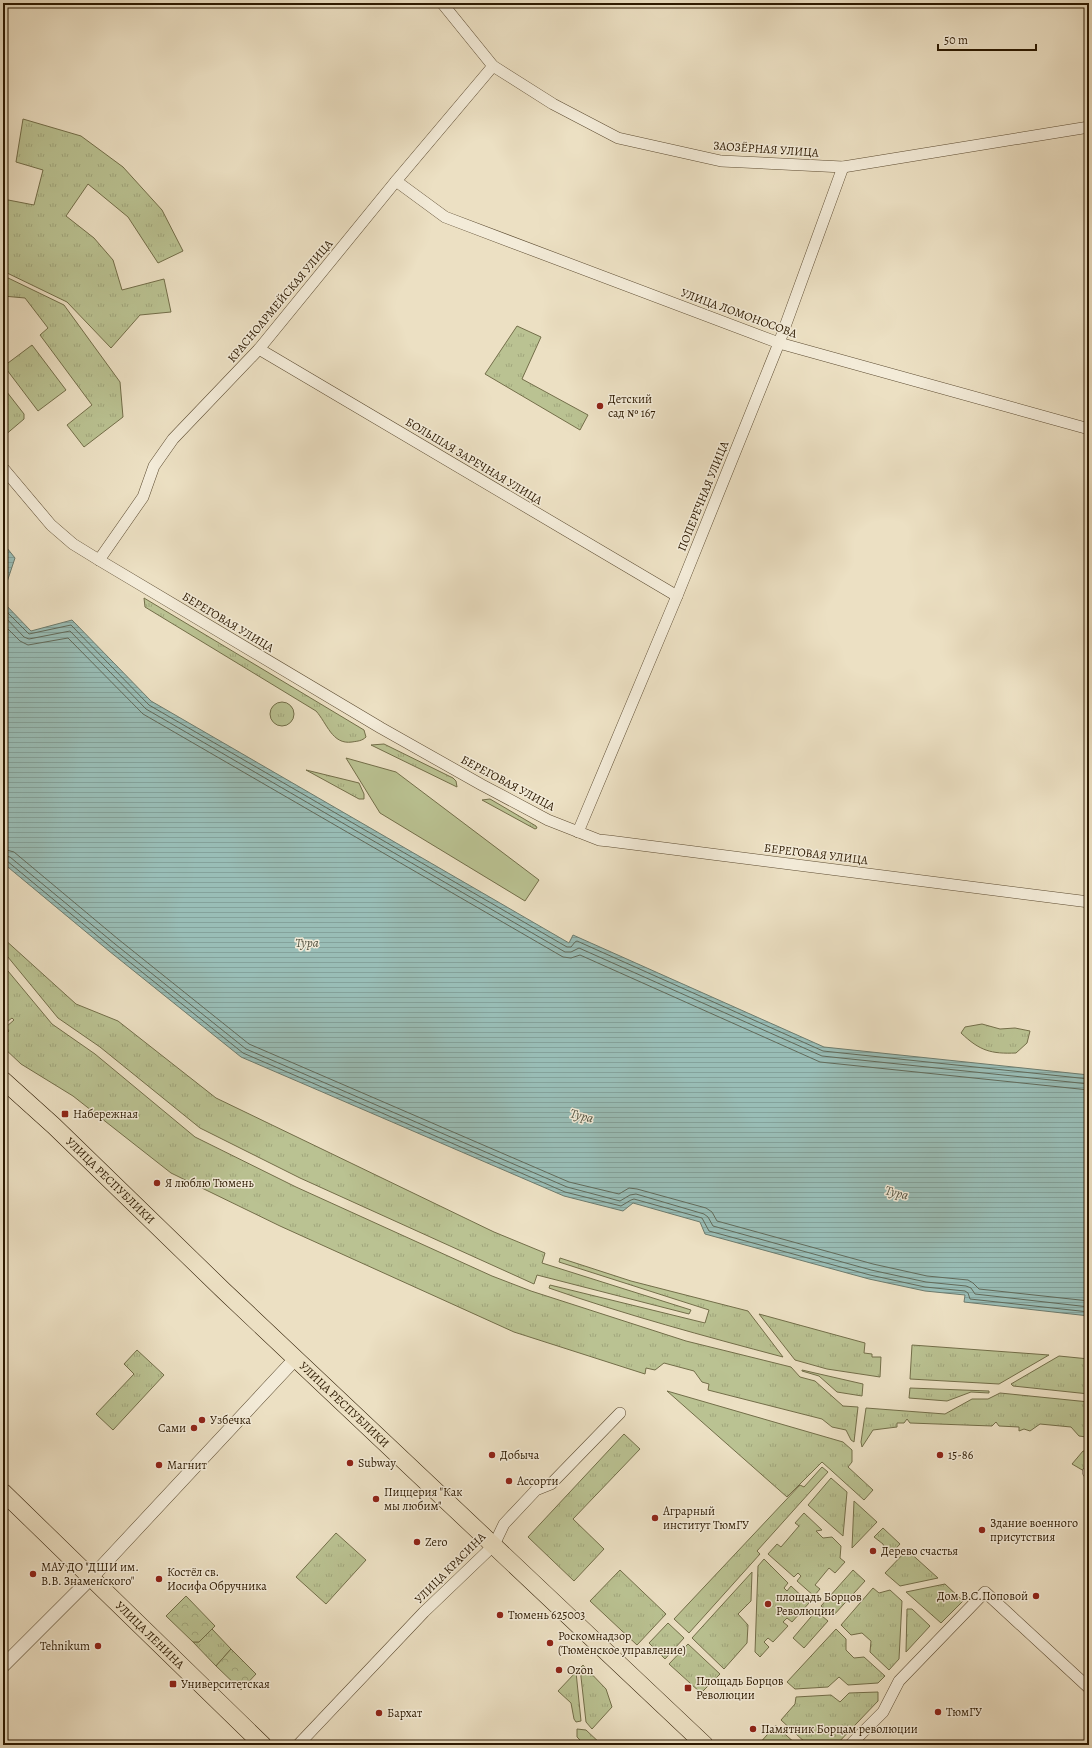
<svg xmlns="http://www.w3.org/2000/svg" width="1092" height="1748" font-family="Alegreya,serif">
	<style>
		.grass { fill: url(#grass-tufts); stroke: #736e49 }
		.forest { fill: url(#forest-crowns); stroke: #736e49 }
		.pitch { fill: #bac292; stroke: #736e49 }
		.water { fill: url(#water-rules); stroke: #6d7b6d }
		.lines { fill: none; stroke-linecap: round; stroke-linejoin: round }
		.shore { stroke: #626b5b; stroke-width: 1 }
		.minor-casing { stroke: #5c4b31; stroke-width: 12 }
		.tertiary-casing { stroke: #5c4b31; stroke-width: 14 }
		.primary-casing { stroke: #2c1900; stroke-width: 18 }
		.minor { stroke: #f3ebd8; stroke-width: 11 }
		.tertiary { stroke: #f3ebd8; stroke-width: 13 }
		.primary { stroke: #ece0c3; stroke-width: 17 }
		.poi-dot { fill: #8f2418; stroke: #f3ebd8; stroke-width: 1.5 }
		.labels { text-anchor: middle; stroke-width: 3; stroke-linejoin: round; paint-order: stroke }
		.street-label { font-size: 12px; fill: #2c1900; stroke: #f3ebd8 }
		.poi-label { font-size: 12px; fill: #2c1900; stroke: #f3ebd8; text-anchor: start }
		.water-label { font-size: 13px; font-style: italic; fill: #525240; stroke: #f3ebd8 }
	</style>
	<defs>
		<pattern id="grass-tufts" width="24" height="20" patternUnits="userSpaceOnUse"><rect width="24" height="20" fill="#bac292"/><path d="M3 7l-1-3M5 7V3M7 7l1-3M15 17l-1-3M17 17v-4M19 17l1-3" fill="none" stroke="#a0a67c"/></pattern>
		<pattern id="forest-crowns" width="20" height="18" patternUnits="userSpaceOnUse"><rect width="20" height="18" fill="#bac292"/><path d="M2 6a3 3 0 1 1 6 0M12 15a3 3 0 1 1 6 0" fill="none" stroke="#a0a67c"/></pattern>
		<pattern id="water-rules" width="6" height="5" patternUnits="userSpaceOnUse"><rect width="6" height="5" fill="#99bdb6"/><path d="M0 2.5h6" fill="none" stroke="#84a29b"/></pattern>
	</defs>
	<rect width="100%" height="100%" fill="#ece0c3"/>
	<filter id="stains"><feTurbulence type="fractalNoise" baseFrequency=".005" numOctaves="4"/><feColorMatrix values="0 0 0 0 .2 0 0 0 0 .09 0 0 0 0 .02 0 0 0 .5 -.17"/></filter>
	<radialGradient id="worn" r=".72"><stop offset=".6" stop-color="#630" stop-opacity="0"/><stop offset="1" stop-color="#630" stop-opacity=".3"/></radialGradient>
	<g class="grass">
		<path d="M 23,119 L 81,136 L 123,167 L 162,210 L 183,251 L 158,263 L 128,217 L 88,184 L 66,216 L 94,238 L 113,260 L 122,290 L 164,279 L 171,312 L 140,315 L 111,348 L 67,302 L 3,271 L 3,199 L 34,205 L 43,170 L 16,162 Z"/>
		<path d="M 4,276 L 64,305 L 120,382 L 123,417 L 84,447 L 67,425 L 92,405 L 40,335 L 48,328 L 25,298 L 3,296 L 3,277 Z"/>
		<path d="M 517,326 L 541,337 L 522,379 L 588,415 L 580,430 L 485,374 Z"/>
		<path d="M 32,345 L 66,390 L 38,411 L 4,366 Z"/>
		<path d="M 3,387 L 24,414 L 24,419 L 4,436 Z"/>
		<path d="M 144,598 L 364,730 L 366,737 C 362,741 358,741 352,742 C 332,745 327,723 316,711 L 145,607 Z"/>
		<circle cx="282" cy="714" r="12"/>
		<path d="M 384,744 L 453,778 L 456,781 L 457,787 L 371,745 Z"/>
		<path d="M 306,770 L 359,783 L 364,794 L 364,799 L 359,799 Z"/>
		<path d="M 490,799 L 536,826 L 537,828 L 535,829 L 482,800 Z"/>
		<path d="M 3,938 L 76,1004 L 118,1021 L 216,1098 L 494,1232 L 545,1253 L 542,1263 L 691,1310 L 689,1314 L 537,1275 L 534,1284 L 300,1178 L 200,1128 L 100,1047 L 58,1018 L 3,951 Z"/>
		<path d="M 3,965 L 52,1024 L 95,1054 L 195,1137 L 296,1187 L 492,1276 L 531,1291 L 686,1341 L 791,1367 L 800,1377 L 815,1381 L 843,1406 L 858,1407 L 854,1442 L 851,1440 L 846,1430 L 832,1427 L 822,1419 L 708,1390 L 709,1384 L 702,1382 L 694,1371 L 664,1363 L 655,1370 L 646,1368 L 645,1374 L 514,1332 L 280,1226 L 171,1173 L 73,1096 L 21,1064 L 3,1047 L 3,1027 L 8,1032 L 9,1031 L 6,1027 L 14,1020 L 12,1018 L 3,1025 L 4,1009 L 3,1007 Z"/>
		<path d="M 982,1024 L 1000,1029 L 1015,1028 L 1030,1031 L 1027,1043 L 1016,1053 C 991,1054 980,1051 961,1033 L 965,1027 Z"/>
		<path d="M 560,1258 L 631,1281 L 748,1311 L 783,1357 C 704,1336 626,1315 549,1288 L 550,1285 L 705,1323 L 709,1310 L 559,1262 Z"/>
		<path d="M 759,1314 L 865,1343 L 864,1353 L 872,1354 L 872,1357 L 881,1357 L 880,1377 L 827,1369 L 795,1360 Z"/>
		<path d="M 912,1345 L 1049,1355 L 999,1384 L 910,1379 Z"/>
		<path d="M 137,1350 L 164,1375 L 113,1430 L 96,1414 L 134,1374 L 124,1364 Z"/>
		<path d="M 1059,1356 L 1089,1359 L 1089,1394 L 1013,1386 L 1011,1384 Z"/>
		<path d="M 802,1370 L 863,1384 L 862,1396 L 837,1392 L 819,1376 L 802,1371 Z"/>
		<path d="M 910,1388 L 989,1391 L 989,1393 L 971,1392 L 947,1401 L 909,1398 Z"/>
		<path d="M 667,1391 L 843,1442 L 852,1450 L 852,1462 L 848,1467 L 873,1490 L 864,1500 L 822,1462 L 787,1497 Z"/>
		<path d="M 1000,1393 L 1089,1402 L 1089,1442 L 1086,1442 L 1086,1437 L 1079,1436 L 1071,1427 L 1040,1424 L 1030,1431 L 1024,1429 L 1019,1431 L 1019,1427 L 999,1426 L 996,1422 L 992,1426 L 910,1423 L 907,1419 L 904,1423 L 897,1423 L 897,1427 L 873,1430 L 862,1447 L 861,1442 L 866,1408 L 945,1414 L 972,1399 L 988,1399 Z"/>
		<path d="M 624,1434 L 640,1449 L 573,1519 L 604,1549 L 574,1581 L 528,1537 Z"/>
		<path d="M 1083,1451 L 1089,1451 L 1089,1465 L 1084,1471 L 1072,1464 Z"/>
		<path d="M 822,1467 L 828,1472 L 757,1551 L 760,1554 L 689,1633 L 674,1619 L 800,1485 L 804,1487 Z"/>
		<path d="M 831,1478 L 847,1492 L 843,1536 L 808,1505 Z"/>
		<path d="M 854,1501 L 877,1522 L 852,1548 Z"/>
		<path d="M 804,1513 L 822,1530 L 816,1531 L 823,1538 L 832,1537 L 841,1546 L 840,1558 L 845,1562 L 835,1573 L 829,1568 L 815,1585 L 820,1589 L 814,1596 L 797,1581 L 801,1576 L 798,1573 L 794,1577 L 768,1554 L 777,1544 L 781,1547 L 799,1526 L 795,1523 Z"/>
		<path d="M 883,1528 L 900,1544 L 888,1557 L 883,1544 L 874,1537 Z"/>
		<path d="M 336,1533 L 366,1560 L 326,1604 L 296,1577 Z"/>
		<path d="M 907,1550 L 938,1578 L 900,1586 L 885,1573 Z"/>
		<path d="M 764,1559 L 788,1583 L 784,1588 L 787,1591 L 791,1586 L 809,1603 L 792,1622 L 787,1618 L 783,1622 L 788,1626 L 773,1642 L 768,1638 L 764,1642 L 769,1647 L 760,1657 L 755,1652 L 758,1566 Z"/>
		<path d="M 620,1570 L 666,1614 L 637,1645 L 590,1601 Z"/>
		<path d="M 853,1570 L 865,1581 L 833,1616 L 821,1606 Z"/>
		<path d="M 752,1572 L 751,1601 L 738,1614 L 748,1625 L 747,1643 L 724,1669 L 692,1638 Z"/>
		<path d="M 945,1584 L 963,1601 L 941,1623 L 906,1592 Z"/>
		<path d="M 873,1588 L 879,1593 L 890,1590 L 902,1601 L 899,1659 L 889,1670 L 870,1652 L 871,1641 L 862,1633 L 851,1635 L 841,1625 Z"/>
		<path d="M 907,1609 L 912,1609 L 930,1626 L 906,1652 Z"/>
		<path d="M 816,1611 L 828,1621 L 804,1648 L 793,1638 Z"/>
		<path d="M 668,1623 L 684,1638 L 665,1659 L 649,1643 Z"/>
		<path d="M 212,1629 L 231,1649 L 216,1666 L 193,1642 L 199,1642 Z"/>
		<path d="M 836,1629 L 846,1639 L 846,1650 L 854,1658 L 864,1657 L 885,1676 L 878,1683 L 848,1685 L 839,1677 L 828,1687 L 795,1689 L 787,1682 Z"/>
		<path d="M 688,1644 L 720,1674 L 701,1693 L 669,1664 Z"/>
		<path d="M 583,1665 L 606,1689 L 612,1707 L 592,1729 L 586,1722 L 580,1668 Z"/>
		<path d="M 576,1672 L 581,1721 L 576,1722 L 574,1719 L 571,1703 L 558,1691 Z"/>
		<path d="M 878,1692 L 878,1701 L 836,1745 L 808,1745 L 781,1720 L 795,1704 L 796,1697 L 831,1695 L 840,1702 L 849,1693 Z"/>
		<path d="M 776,1725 L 776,1726 L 797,1745 L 758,1745 Z"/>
		<path d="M 577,1729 L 586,1730 L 602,1745 L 585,1745 L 577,1737 Z"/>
	</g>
	<g class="forest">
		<path d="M 186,1596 L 215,1626 L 199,1642 L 193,1642 L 166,1616 Z"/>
		<path d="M 231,1649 L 256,1674 L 241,1690 L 216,1666 Z"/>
	</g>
	<path class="pitch" d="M 346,758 L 396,772 L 539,880 L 525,901 L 380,813 Z"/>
	<g class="water">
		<path d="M 3,543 L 15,558 L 3,594 Z"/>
		<path d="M 3,602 L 31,631 L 72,620 L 151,701 L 569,943 L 573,935 L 824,1047 L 1089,1075 L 1089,1316 L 964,1302 L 965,1295 L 925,1291 L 869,1279 L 705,1234 L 700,1222 L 633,1203 L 623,1211 L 564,1196 L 241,1057 L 109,951 L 3,863 Z"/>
	</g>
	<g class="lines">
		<g class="shore">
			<path d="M 3,608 L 29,634 L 71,625 L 149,705 L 567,947 L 571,947 L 575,942 L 577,941 L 823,1051 L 1089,1079"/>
			<path d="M 3,615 L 24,637 L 29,639 L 70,631 L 146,709 L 565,952 L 571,952 L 579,948 L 822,1056 L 1089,1084"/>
			<path d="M 3,624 L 20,641 L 28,645 L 68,638 L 143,714 L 563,957 L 571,958 L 580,955 L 820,1062 L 1089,1090"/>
			<path d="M 3,849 L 14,852 L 118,939 L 249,1044 L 569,1182 L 619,1194 L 629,1188 L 637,1189 L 706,1208 L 712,1212 L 717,1221 L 873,1264 L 927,1276 L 968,1280 L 973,1283 L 979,1289 L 1089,1301"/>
			<path d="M 3,855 L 10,857 L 115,944 L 246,1049 L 567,1187 L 620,1201 L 630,1195 L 636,1194 L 704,1214 L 708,1217 L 713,1226 L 871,1270 L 926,1282 L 966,1286 L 971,1288 L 975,1294 L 1089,1307"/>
			<path d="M 3,860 L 7,861 L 112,948 L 243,1053 L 565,1192 L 621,1206 L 631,1200 L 634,1199 L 702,1218 L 709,1231 L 870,1275 L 925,1287 L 965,1291 L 968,1293 L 970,1299 L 1089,1312"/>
		</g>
		<g class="minor-casing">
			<g id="minor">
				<path d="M 442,3 L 493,66 L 553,104 L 618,138 L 721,161 L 843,167 L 1089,127"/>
				<path d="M 396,181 L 445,217 L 779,343 L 1089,429"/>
				<path d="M 259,349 L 677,596"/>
				<path d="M 3,468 L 51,525 L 73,544 L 99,560 L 381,728 L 482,785 L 548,820 L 599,840 L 609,841 L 1089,902"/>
				<path d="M 99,560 L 143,497 L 154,466 L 173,439 L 259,349 L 396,181 L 493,66"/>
				<path d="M 578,832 L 677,596 L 779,343 L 843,167"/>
				<path d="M 1088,1472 L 1089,1473"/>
				<path d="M 298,1745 L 424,1612 L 494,1545 L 504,1524 L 536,1490 L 551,1484 L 620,1413"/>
				<path d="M 850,1745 L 883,1712 L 899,1681 L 985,1592 L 1089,1688"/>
			</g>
		</g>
		<g class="tertiary-casing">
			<path id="tertiary" d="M 3,1666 L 91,1578 L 296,1358"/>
		</g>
		<g class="primary-casing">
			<g id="primary">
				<path id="s1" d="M 3,1080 L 54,1126 L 224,1291 L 705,1745"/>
				<path id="s2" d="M 3,1492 L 263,1745"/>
			</g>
		</g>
		<use href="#minor" class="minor"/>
		<use href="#tertiary" class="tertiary"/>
		<use href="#primary" class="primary"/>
	</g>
	<g class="poi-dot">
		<circle cx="600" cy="406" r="4"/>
		<rect x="61" y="1110" width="8" height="8" rx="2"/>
		<circle cx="157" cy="1183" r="4"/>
		<circle cx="202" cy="1420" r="4"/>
		<circle cx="194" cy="1428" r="4"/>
		<circle cx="492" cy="1455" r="4"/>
		<circle cx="940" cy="1455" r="4"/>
		<circle cx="350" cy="1463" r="4"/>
		<circle cx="159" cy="1465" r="4"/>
		<circle cx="509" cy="1481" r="4"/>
		<circle cx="376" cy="1499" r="4"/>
		<circle cx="655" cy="1518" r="4"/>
		<circle cx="982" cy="1530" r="4"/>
		<circle cx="417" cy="1542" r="4"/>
		<circle cx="873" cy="1551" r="4"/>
		<circle cx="33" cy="1574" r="4"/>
		<circle cx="159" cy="1579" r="4"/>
		<circle cx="1036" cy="1596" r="4"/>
		<circle cx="768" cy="1604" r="4"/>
		<circle cx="500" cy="1615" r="4"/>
		<circle cx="550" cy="1643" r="4"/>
		<circle cx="98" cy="1646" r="4"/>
		<circle cx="559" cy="1670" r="4"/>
		<rect x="169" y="1680" width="8" height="8" rx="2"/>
		<rect x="684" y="1684" width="8" height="8" rx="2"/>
		<circle cx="938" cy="1712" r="4"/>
		<circle cx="379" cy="1713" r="4"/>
		<circle cx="753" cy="1729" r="4"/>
	</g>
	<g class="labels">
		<g class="street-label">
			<text transform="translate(766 149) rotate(4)" y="4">ЗАОЗЁРНАЯ УЛИЦА</text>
			<text transform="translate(280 301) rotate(-50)" y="4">КРАСНОАРМЕЙСКАЯ УЛИЦА</text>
			<text transform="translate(739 313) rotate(20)" y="4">УЛИЦА ЛОМОНОСОВА</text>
			<text transform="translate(474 461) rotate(31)" y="4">БОЛЬШАЯ ЗАРЕЧНАЯ УЛИЦА</text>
			<text transform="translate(703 496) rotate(-68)" y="4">ПОПЕРЕЧНАЯ УЛИЦА</text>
			<text transform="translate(228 622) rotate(31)" y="4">БЕРЕГОВАЯ УЛИЦА</text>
			<text transform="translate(508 783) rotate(28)" y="4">БЕРЕГОВАЯ УЛИЦА</text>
			<text transform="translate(816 854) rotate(7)" y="4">БЕРЕГОВАЯ УЛИЦА</text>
			<text dy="4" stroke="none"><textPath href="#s1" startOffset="147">УЛИЦА РЕСПУБЛИКИ</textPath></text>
			<text dy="4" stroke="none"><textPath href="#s1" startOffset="471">УЛИЦА РЕСПУБЛИКИ</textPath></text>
			<text transform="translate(450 1568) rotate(-45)" y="4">УЛИЦА КРАСИНА</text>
			<text dy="4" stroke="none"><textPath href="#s2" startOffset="205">УЛИЦА ЛЕНИНА</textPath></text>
		</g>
		<g class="poi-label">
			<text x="608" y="403">Детский<tspan x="608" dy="14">сад № 167</tspan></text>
			<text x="73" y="1118">Набережная</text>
			<text x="165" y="1187">Я люблю Тюмень</text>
			<text x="210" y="1424">Узбечка</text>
			<text x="186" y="1432" text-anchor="end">Сами</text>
			<text x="500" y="1459">Добыча</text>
			<text x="948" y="1459">15-86</text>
			<text x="358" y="1467">Subway</text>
			<text x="167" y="1469">Магнит</text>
			<text x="517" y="1485">Ассорти</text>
			<text x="384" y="1496">Пиццерия "Как<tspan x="384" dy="14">мы любим"</tspan></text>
			<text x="663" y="1515">Аграрный<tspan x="663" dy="14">институт ТюмГУ</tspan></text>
			<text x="990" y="1527">Здание военного<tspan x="990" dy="14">присутствия</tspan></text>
			<text x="425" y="1546">Zero</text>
			<text x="881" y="1555">Дерево счастья</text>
			<text x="41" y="1571">МАУ ДО "ДШИ им.<tspan x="41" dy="14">В.В. Знаменского"</tspan></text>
			<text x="167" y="1576">Костёл св.<tspan x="167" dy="14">Иосифа Обручника</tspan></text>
			<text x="1028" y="1600" text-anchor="end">Дом В.С.Поповой</text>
			<text x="776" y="1601">площадь Борцов<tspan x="776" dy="14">Революции</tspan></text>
			<text x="508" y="1619">Тюмень 625003</text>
			<text x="558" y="1640">Роскомнадзор<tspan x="558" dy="14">(Тюменское управление)</tspan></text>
			<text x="90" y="1650" text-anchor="end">Tehnikum</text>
			<text x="567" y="1674">Ozon</text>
			<text x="696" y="1685">Площадь Борцов<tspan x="696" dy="14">Революции</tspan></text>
			<text x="181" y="1688">Университетская</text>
			<text x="946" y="1716">ТюмГУ</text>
			<text x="387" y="1717">Бархат</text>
			<text x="761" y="1733">Памятник Борцам революции</text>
		</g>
		<g class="water-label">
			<text x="307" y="947">Тура</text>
			<text transform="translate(582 1115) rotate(14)" y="5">Тура</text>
			<text transform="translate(897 1192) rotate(14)" y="5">Тура</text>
		</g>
	</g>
	<rect width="1092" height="1748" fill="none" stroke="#ece0c3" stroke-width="16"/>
	<rect x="4" y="4" width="1084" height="1740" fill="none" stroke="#2c1900" stroke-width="2"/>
	<rect x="8" y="8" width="1076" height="1732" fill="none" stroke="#2c1900"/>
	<path d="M938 44v6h98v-6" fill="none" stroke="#2c1900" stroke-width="2"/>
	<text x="944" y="44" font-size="12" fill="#2c1900" stroke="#f3ebd8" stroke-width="3" paint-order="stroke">50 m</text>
	<rect width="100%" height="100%" filter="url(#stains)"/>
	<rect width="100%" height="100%" fill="url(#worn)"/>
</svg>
